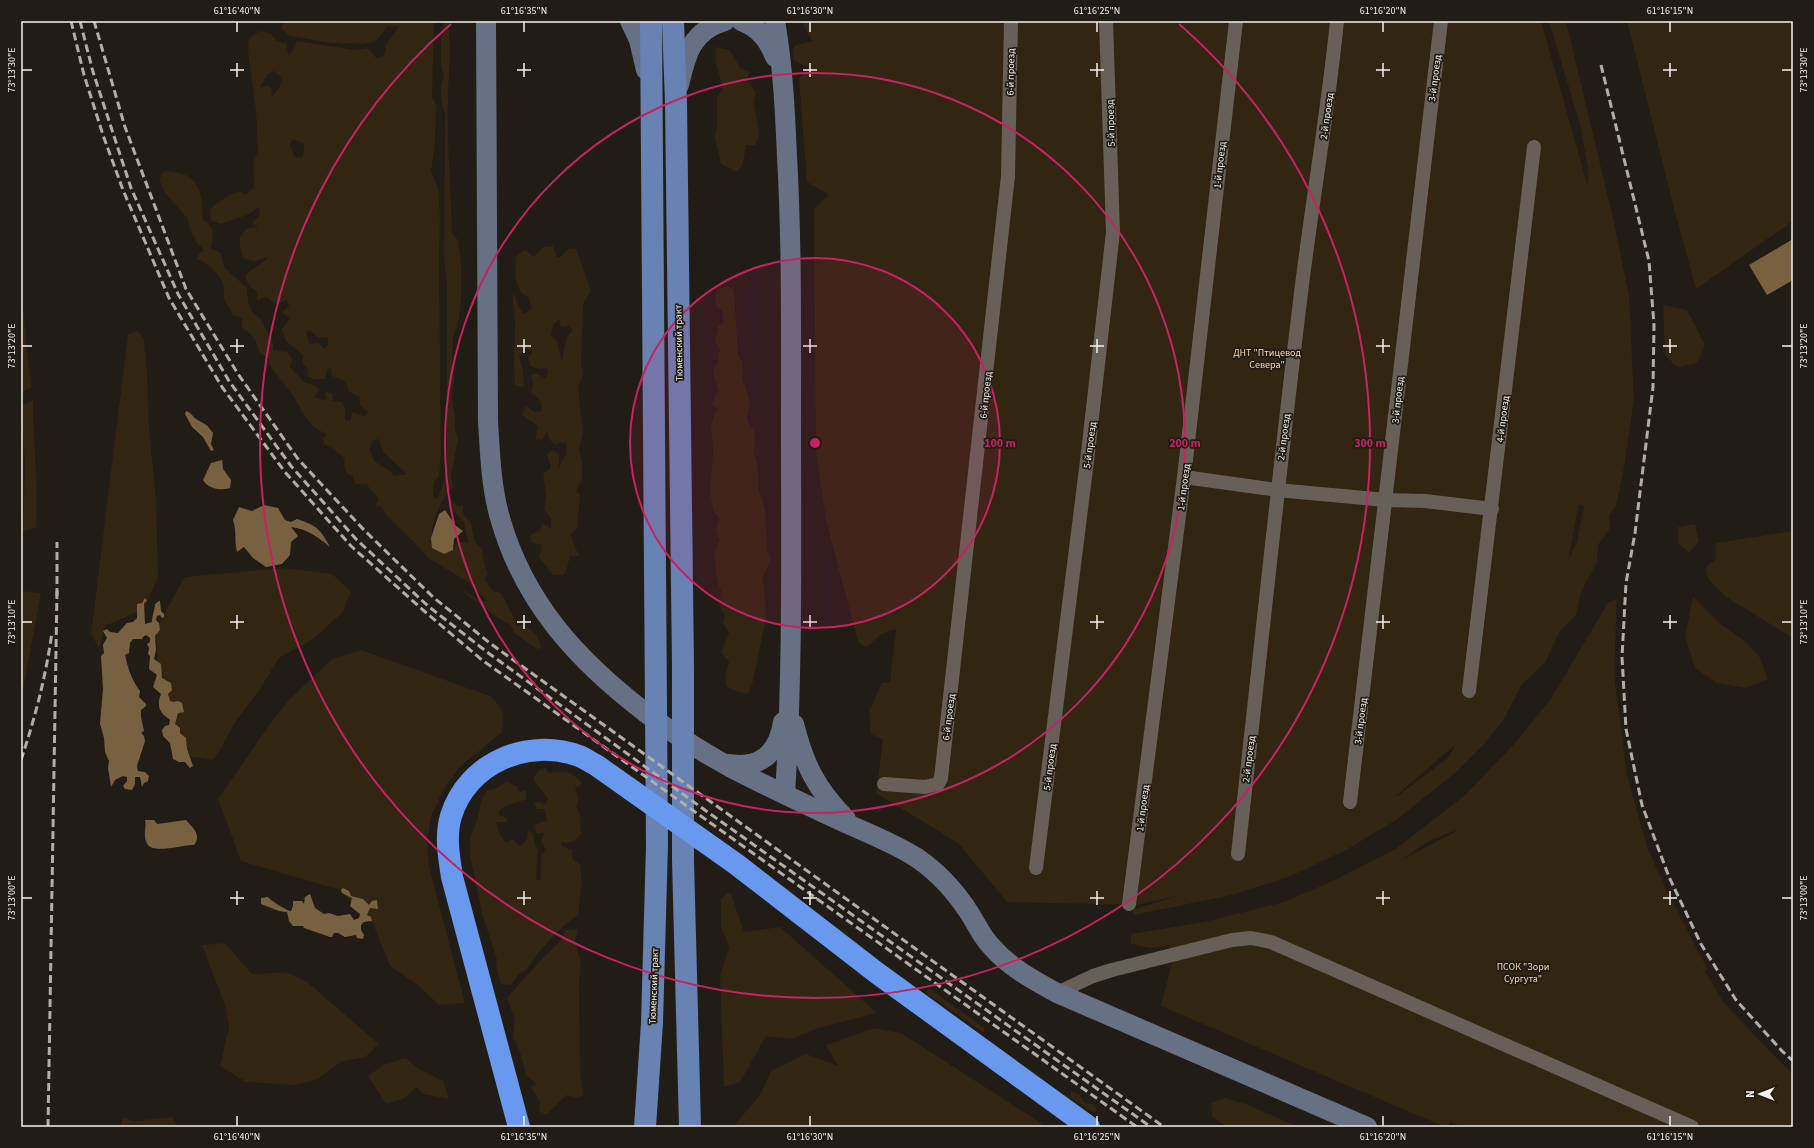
<svg xmlns="http://www.w3.org/2000/svg" width="1814" height="1148" font-family="'Source Sans 3',sans-serif">
	<style>
		.green { fill: #322512; fill-rule: evenodd }
		.water { fill: #776140 }
		.lines { fill: none; stroke-linecap: round; stroke-linejoin: round }
		.street { stroke: #666058; stroke-width: 14 }
		.secondary { stroke: #677185; stroke-width: 20 }
		.primary { stroke: #6882b3; stroke-width: 22 }
		.highway { stroke: #6999ef; stroke-width: 22 }
		.rail { stroke: #b1ada8; stroke-width: 3; stroke-dasharray: 8 4; stroke-linecap: butt }
		.ticks { fill: none; stroke: #f5f2ed; stroke-width: 1.5 }
		.ring { fill: none; stroke: #c52362; stroke-width: 2 }
		.labels { text-anchor: middle; stroke-width: 3.5; stroke-linejoin: round; paint-order: stroke }
		.street-label { font-size: 10px; fill: #f5f2ed; stroke: #211c15 }
		.park-label { font-size: 10px; fill: #f9daad; stroke: #211c15 }
		.centre { fill: #c52362; stroke: #211c15; stroke-width: 2 }
		.ring-label { font-size: 12px; text-anchor: middle; font-weight: bold; fill: #c52362; stroke: #211c15; stroke-width: 3.5; stroke-linejoin: round; paint-order: stroke }
		.neatline { fill: none; stroke: #f5f2ed; stroke-width: 1.5 }
		.ticks-label { font-size: 10px; text-anchor: middle; fill: #f5f2ed }
	</style>
	<rect width="100%" height="100%" fill="#211c15"/>
	<g class="green">
		<path d="M 287,21 L 434,21 L 432,97 L 436,105 L 435,144 L 431,171 L 438,188 L 440,213 L 439,262 L 441,454 L 439,476 L 434,482 L 433,497 L 437,499 L 444,482 L 447,458 L 447,288 L 444,258 L 445,113 C 440,103 439,85 444,77 C 439,60 440,38 444,21 L 448,21 C 452,49 448,76 448,104 C 447,147 451,190 452,233 L 458,240 L 461,262 L 461,301 L 459,319 L 453,337 L 452,363 L 454,375 L 452,399 L 455,417 L 455,428 L 458,439 L 451,476 L 453,487 C 440,501 433,518 431,538 L 453,550 L 458,542 L 469,543 L 466,533 L 465,524 L 449,506 L 451,499 L 457,506 L 463,506 L 463,514 L 471,523 L 475,542 L 482,549 L 485,567 L 488,574 L 484,579 L 493,591 L 501,593 L 516,622 L 516,626 L 524,625 L 536,634 L 542,648 L 537,649 L 514,633 L 511,625 C 499,620 491,613 481,605 C 474,600 468,597 463,590 L 477,599 L 488,602 L 468,582 L 428,558 L 416,544 L 387,516 L 382,507 L 375,506 L 379,499 L 366,484 L 355,484 L 353,476 L 347,474 L 344,467 L 345,459 L 335,450 L 324,444 L 323,438 L 327,435 L 314,427 L 304,415 L 294,397 L 268,363 L 269,359 L 259,352 C 257,340 252,334 242,328 L 242,318 L 233,315 C 231,309 225,303 224,298 C 223,295 225,291 224,288 C 221,274 209,264 197,259 L 199,254 L 204,250 L 197,243 L 189,226 L 188,219 L 166,194 L 159,179 L 164,171 C 170,172 177,172 183,174 C 200,179 205,204 202,219 C 215,227 214,234 211,248 L 221,253 L 224,267 L 247,288 L 248,301 L 252,312 L 260,318 L 273,343 L 273,350 L 288,352 L 292,360 L 290,367 L 304,382 L 316,386 L 319,390 L 314,397 L 323,400 L 327,399 L 325,392 L 332,393 L 333,401 L 342,402 L 345,408 L 345,420 L 350,421 L 353,412 L 364,416 L 369,412 L 360,406 L 359,397 L 349,391 L 345,381 L 332,376 L 331,367 L 327,370 L 325,379 L 313,379 L 308,376 L 308,370 L 303,364 L 303,355 L 286,341 L 282,329 L 290,318 L 282,312 L 289,306 L 287,300 L 276,304 L 266,297 L 257,300 L 257,291 L 250,287 L 245,277 C 251,267 261,266 268,257 L 255,261 L 244,259 L 240,248 L 240,237 L 246,229 L 258,227 L 252,223 L 260,214 L 259,207 L 247,215 L 221,224 L 211,220 L 210,210 C 215,203 232,193 240,191 L 246,195 L 254,187 L 253,163 L 258,150 L 256,111 L 248,52 L 249,38 L 260,31 L 270,33 L 277,41 L 286,44 L 289,57 L 297,41 L 355,50 L 368,48 L 376,58 L 384,56 L 386,45 L 399,26 L 387,27 L 375,42 L 362,44 L 331,43 L 290,36 L 281,28 L 284,22 ZM 274,71 L 282,78 L 279,88 L 271,98 L 272,89 L 269,86 L 260,87 L 268,74 ZM 293,139 L 304,144 L 303,157 L 295,158 L 290,144 ZM 310,330 L 318,338 L 328,337 L 328,345 L 325,349 L 318,343 L 309,344 L 306,332 ZM 379,439 L 383,452 L 407,474 L 395,476 L 387,469 L 374,461 L 370,450 L 372,441 Z"/>
		<path d="M 801,21 L 1541,21 L 1588,187 L 1588,169 L 1580,125 L 1549,21 L 1566,21 L 1614,222 L 1629,296 L 1634,400 L 1623,474 L 1616,506 L 1609,516 L 1610,528 L 1598,545 L 1597,562 L 1581,592 L 1576,615 L 1560,631 L 1545,663 L 1522,684 L 1504,719 L 1484,744 L 1454,774 L 1396,820 L 1346,850 L 1289,877 L 1232,895 L 1134,915 L 1132,910 L 1177,896 L 1137,905 L 1007,902 L 958,843 L 876,793 L 883,740 L 871,734 L 869,711 L 882,683 L 890,682 L 896,629 L 882,634 L 866,647 L 858,642 L 826,520 L 816,452 L 814,209 L 829,195 L 807,182 L 799,78 L 811,69 L 793,60 L 794,46 L 812,41 ZM 1579,504 L 1584,506 L 1577,542 L 1568,560 ZM 1456,744 L 1448,758 L 1396,797 L 1396,796 Z"/>
		<path d="M 1627,21 L 1793,21 L 1793,221 L 1696,289 L 1676,216 Z"/>
		<path d="M 716,47 L 730,50 L 740,68 L 749,72 L 747,80 L 756,92 L 754,103 L 759,135 L 755,145 L 746,145 L 743,164 L 737,172 L 721,164 L 715,138 L 717,127 L 717,97 L 723,88 L 716,63 Z"/>
		<path d="M 553,246 L 557,257 L 561,257 L 569,248 L 576,249 L 591,291 L 583,304 L 581,362 L 583,374 L 578,388 L 583,432 L 579,448 L 582,462 L 582,479 L 576,491 L 580,495 L 577,529 L 570,534 L 579,556 L 570,556 L 567,568 L 563,575 L 553,575 L 539,557 L 542,545 L 532,543 L 530,535 L 539,531 L 543,524 L 551,528 L 551,519 L 544,509 L 546,497 L 543,474 L 551,468 L 547,454 L 552,450 L 559,454 L 559,467 L 567,453 L 566,443 L 561,442 L 555,445 L 548,438 L 548,430 L 542,440 L 535,439 L 538,426 L 522,415 L 526,406 L 534,412 L 541,411 C 543,402 538,397 531,393 L 533,384 L 531,375 L 536,373 L 545,378 L 548,373 L 547,368 L 540,369 L 531,367 L 528,357 L 533,352 L 526,348 L 519,356 L 523,371 L 524,387 L 515,386 C 513,365 515,345 515,323 C 515,313 511,302 514,292 L 519,308 L 524,314 L 532,309 L 529,298 L 521,292 L 515,277 L 516,256 L 525,250 L 534,257 L 543,247 ZM 559,319 L 561,327 L 568,326 L 573,330 L 566,339 L 562,362 L 557,341 L 551,335 L 553,325 Z"/>
		<path d="M 728,286 L 734,290 L 738,356 L 742,362 L 743,381 L 750,401 L 747,420 L 755,432 L 754,453 L 757,463 L 759,491 L 765,508 L 767,550 L 771,559 L 763,577 L 766,618 L 752,685 L 748,694 L 736,691 L 726,686 L 725,676 L 729,662 L 721,652 L 729,633 L 723,622 L 725,615 L 719,605 L 721,591 L 717,580 L 714,553 L 720,540 C 715,531 715,528 720,520 L 713,510 L 710,490 L 713,451 L 711,425 L 715,413 L 719,410 L 712,405 L 715,396 L 719,390 L 715,381 L 713,368 L 718,363 L 718,354 L 721,350 L 715,342 L 718,327 L 724,322 L 722,311 L 715,304 L 717,290 Z"/>
		<path d="M 21,287 L 31,388 L 21,392 Z"/>
		<path d="M 1663,305 L 1687,310 L 1705,345 L 1697,363 L 1678,367 L 1665,356 Z"/>
		<path d="M 138,331 L 144,340 L 147,372 L 149,428 L 156,500 L 158,577 L 144,609 L 105,626 L 99,648 L 91,634 L 128,334 Z"/>
		<path d="M 33,400 C 33,443 39,485 36,528 L 23,531 L 25,464 L 21,406 Z"/>
		<path d="M 1695,524 L 1699,541 L 1689,553 L 1678,543 L 1678,527 Z"/>
		<path d="M 1793,531 L 1793,638 L 1726,597 L 1708,579 L 1706,567 L 1716,559 L 1716,543 Z"/>
		<path d="M 284,568 L 332,574 L 351,591 L 342,613 L 313,639 L 279,658 L 260,689 L 236,721 L 214,760 L 186,756 L 167,710 L 158,668 L 156,629 L 184,578 L 194,576 Z"/>
		<path d="M 22,591 L 41,593 L 21,700 L 21,592 Z"/>
		<path d="M 1693,597 L 1719,623 L 1745,641 L 1759,656 L 1768,679 L 1746,688 L 1717,683 L 1695,668 L 1685,636 Z"/>
		<path d="M 1617,598 L 1614,675 L 1627,775 L 1647,847 L 1666,889 L 1708,970 L 1705,970 L 1723,1002 L 1793,1075 L 1793,1127 L 1462,1127 L 1450,1121 L 1448,1127 L 1445,1127 L 1161,1006 L 1172,963 L 1170,945 L 1152,948 L 1131,944 L 1131,934 L 1204,922 L 1284,902 L 1337,879 L 1397,848 L 1465,795 L 1516,742 L 1550,700 L 1608,603 ZM 1456,830 L 1453,833 L 1402,860 L 1427,842 Z"/>
		<path d="M 361,650 L 490,696 C 504,708 504,716 501,733 L 461,766 L 446,785 L 431,816 L 427,842 L 429,867 L 465,1003 L 439,1005 L 418,985 L 390,966 L 373,924 L 340,890 L 241,861 L 218,799 L 272,721 L 290,699 L 332,659 Z"/>
		<path d="M 546,768 L 548,773 C 562,771 572,770 581,782 L 581,785 L 575,788 L 579,799 L 576,806 L 580,815 L 581,834 C 574,843 571,843 561,842 L 562,846 L 572,850 L 572,859 L 580,864 L 582,882 L 578,915 L 562,927 L 539,952 L 527,969 L 518,975 L 511,985 L 501,984 L 496,966 L 497,960 L 482,913 L 470,856 L 470,838 L 477,820 L 481,801 L 487,790 L 494,789 L 507,782 L 517,787 L 520,792 L 526,790 L 526,799 C 514,805 510,801 499,811 L 499,815 L 507,818 L 507,822 L 496,822 L 501,837 L 506,842 L 513,839 L 520,846 L 527,839 L 528,830 L 533,834 L 535,845 L 538,849 L 536,879 L 540,881 L 542,854 L 546,850 L 541,841 L 544,833 L 537,834 L 534,827 L 540,822 L 547,821 L 544,809 L 537,809 L 534,803 L 540,802 L 545,805 L 548,799 C 543,791 537,786 533,778 L 540,769 Z"/>
		<path d="M 727,893 L 731,894 L 744,932 L 780,927 L 877,1013 L 818,1028 L 792,1039 L 766,1036 L 740,1082 L 724,1087 L 720,976 L 729,947 L 721,926 L 721,899 Z"/>
		<path d="M 578,929 L 575,941 L 581,962 L 579,980 L 580,1071 L 583,1096 L 576,1098 L 567,1095 C 559,1101 554,1109 546,1115 L 539,1111 L 540,1102 L 531,1087 L 536,1084 L 526,1075 L 520,1052 L 513,1037 L 515,1020 L 507,998 L 538,963 L 562,939 L 565,930 Z"/>
		<path d="M 225,943 L 252,974 L 286,972 L 306,981 L 379,1044 L 365,1057 L 340,1062 L 318,1079 L 295,1085 L 246,1082 L 220,1066 L 229,1027 L 226,1008 L 202,945 Z"/>
		<path d="M 930,989 L 984,1028 L 984,1033 L 925,992 Z"/>
		<path d="M 874,1028 L 901,1033 L 1047,1127 L 733,1127 L 760,1095 L 771,1071 L 806,1054 L 838,1066 L 826,1045 Z"/>
		<path d="M 406,1058 L 417,1068 L 443,1081 L 449,1099 L 424,1094 L 416,1087 L 405,1098 L 386,1104 L 368,1076 L 383,1065 Z"/>
		<path d="M 1070,1091 L 1079,1094 L 1085,1103 L 1093,1104 L 1098,1111 L 1093,1112 L 1071,1098 Z"/>
		<path d="M 1225,1098 L 1246,1104 L 1298,1127 L 1227,1127 L 1212,1117 L 1212,1103 Z"/>
		<path d="M 172,1117 L 179,1127 L 120,1127 L 123,1118 L 135,1121 Z"/>
	</g>
	<g class="water">
		<path d="M 1793,239 L 1793,280 L 1767,295 L 1749,265 Z"/>
		<path d="M 186,411 C 192,413 192,416 196,419 C 206,425 206,423 213,433 L 211,444 L 214,450 L 211,451 L 203,437 L 192,427 L 185,414 Z"/>
		<path d="M 222,460 L 223,469 L 231,480 L 230,488 C 221,491 208,489 203,480 L 211,463 Z"/>
		<path d="M 264,505 L 278,508 L 285,520 L 291,522 L 297,519 C 318,526 320,529 330,547 C 318,537 307,529 291,527 L 298,536 L 291,542 L 290,555 L 282,564 L 266,567 L 253,558 L 244,547 L 237,552 C 234,540 237,532 233,520 L 239,507 L 252,511 Z"/>
		<path d="M 445,510 L 456,526 L 463,531 L 454,539 L 453,550 L 444,554 L 432,548 L 431,538 L 439,514 Z"/>
		<path d="M 145,598 L 147,601 L 144,603 L 145,624 L 152,622 C 152,615 155,610 155,604 L 159,601 L 160,601 L 161,611 L 164,614 L 164,617 L 162,618 L 160,615 L 157,616 L 156,620 L 159,623 L 160,630 L 155,636 L 156,650 L 154,659 L 161,664 L 162,678 L 171,683 L 172,690 L 168,694 L 170,701 L 173,702 L 178,701 L 182,703 L 184,712 L 178,713 L 175,724 L 180,728 L 180,733 L 186,738 L 187,749 L 193,766 L 190,768 L 185,762 L 179,762 L 173,759 L 170,743 L 163,736 L 162,730 L 165,726 L 169,725 L 170,720 C 160,713 156,707 161,694 L 153,687 L 157,675 L 149,669 L 150,656 L 148,654 L 149,648 L 147,644 L 150,642 L 150,638 L 146,635 L 143,637 L 142,639 L 133,639 L 130,643 L 129,653 L 125,655 C 128,669 132,680 140,691 L 139,697 L 146,704 L 146,706 L 141,710 L 141,717 L 144,731 L 141,733 L 144,736 L 145,741 L 137,766 L 138,771 L 145,772 L 149,776 L 148,781 L 144,783 L 142,787 L 140,777 L 135,777 L 135,784 L 132,790 L 125,789 L 123,786 L 127,781 L 127,777 L 123,776 L 115,780 L 111,787 L 108,768 L 109,761 L 105,752 L 104,738 L 100,724 L 103,689 L 101,656 L 104,653 L 103,645 L 107,638 L 103,631 L 107,629 L 110,632 L 118,633 L 127,623 L 133,622 L 137,618 L 137,604 L 142,603 Z"/>
		<path d="M 145,820 L 154,820 L 157,824 L 186,820 C 193,828 202,835 194,845 C 185,844 155,854 148,845 C 142,837 147,827 145,820 Z"/>
		<path d="M 343,888 L 349,891 L 351,896 L 363,899 L 369,905 L 372,901 L 377,900 L 378,909 L 370,908 L 367,915 L 371,917 L 372,921 L 364,922 L 361,925 L 361,930 L 364,935 L 363,939 L 357,938 L 356,935 L 345,937 L 338,933 L 334,933 L 332,937 L 330,937 L 304,928 L 303,926 L 293,926 L 289,921 L 287,912 C 278,912 270,907 261,904 L 261,898 L 268,897 C 270,900 287,911 291,911 L 293,906 L 293,901 L 302,901 L 304,904 L 305,897 L 310,894 L 315,908 L 324,914 L 329,913 L 338,916 L 350,914 L 354,920 L 359,918 L 360,914 L 350,906 L 352,898 L 342,893 L 341,890 Z"/>
	</g>
	<g class="lines">
		<g class="street">
			<path d="M 1184,477 L 1277,490 L 1386,500 L 1425,501 L 1492,509"/>
			<path d="M 1469,691 L 1534,147"/>
			<path d="M 884,784 L 925,787 L 938,784 L 941,778 L 1008,176 L 1011,21"/>
			<path d="M 1350,802 L 1441,21"/>
			<path d="M 1238,854 C 1259,667 1278,480 1301,293 C 1312,202 1328,112 1337,21"/>
			<path d="M 1036,868 L 1087,461 L 1113,232 L 1106,21"/>
			<path d="M 1129,904 L 1184,477 L 1236,21"/>
			<path d="M 1057,993 L 1093,976 L 1112,970 L 1232,940 L 1251,938 L 1271,942 L 1692,1127"/>
		</g>
		<g class="secondary">
			<path d="M 486,21 L 488,421 C 490,453 491,487 500,518 C 524,603 578,661 646,713 C 682,740 719,763 759,782 C 790,797 821,812 852,826 C 875,836 897,845 917,858 C 939,873 956,892 970,914 C 977,925 982,937 991,946 C 1009,967 1033,980 1057,993 L 1367,1127"/>
			<path d="M 630,21 L 639,40 L 646,70"/>
			<path d="M 741,21 C 759,28 768,39 775,57"/>
			<path d="M 775,21 C 783,66 785,111 787,156 C 792,246 791,335 791,425 C 791,548 793,672 785,794"/>
			<path d="M 679,85 C 686,55 691,31 725,21"/>
			<path d="M 794,724 C 804,764 816,789 846,819"/>
			<path d="M 728,764 C 760,769 778,754 783,722"/>
		</g>
		<g class="primary">
			<path d="M 673,21 L 676,103 L 683,666 L 683,860 L 690,1127"/>
			<path d="M 645,1127 L 652,1023 L 657,845 L 651,21"/>
		</g>
		<path class="highway" d="M 519,1127 L 452,877 C 449,857 445,836 451,816 C 467,763 528,737 579,756 C 585,758 590,762 596,765 L 736,864 L 877,973 L 1089,1127"/>
		<g class="rail">
			<path d="M 71,21 L 84,75 L 103,135 L 123,190 L 169,298 L 222,387 L 285,472 L 351,546 L 423,610 L 482,660 L 1137,1127"/>
			<path d="M 80,21 L 93,72 L 131,188 L 178,294 L 229,381 L 291,466 L 356,539 L 428,606 L 487,652 L 709,813 L 1151,1127"/>
			<path d="M 94,21 L 125,127 L 186,289 L 238,374 L 298,459 L 364,530 L 433,597 L 491,644 L 1164,1127"/>
			<path d="M 1601,65 L 1649,261 L 1654,325 L 1653,387 L 1635,533 L 1626,583 L 1622,657 L 1626,729 L 1642,805 L 1669,877 L 1701,944 L 1736,1000 L 1782,1051 L 1793,1061"/>
			<path d="M 57,596 L 57,542"/>
			<path d="M 21,760 C 35,718 46,676 52,632"/>
			<path d="M 48,1127 L 57,591"/>
		</g>
	</g>
	<path class="ticks" d="M 237,22 L 237,32M 524,22 L 524,32M 810,22 L 810,32M 1097,22 L 1097,32M 1383,22 L 1383,32M 1670,22 L 1670,32M 237,63 L 237,77M 524,63 L 524,77M 810,63 L 810,77M 1097,63 L 1097,77M 1383,63 L 1383,77M 1670,63 L 1670,77M 22,70 L 32,70M 230,70 L 244,70M 517,70 L 531,70M 803,70 L 817,70M 1090,70 L 1104,70M 1376,70 L 1390,70M 1663,70 L 1677,70M 1782,70 L 1792,70M 237,339 L 237,353M 524,339 L 524,353M 810,339 L 810,353M 1097,339 L 1097,353M 1383,339 L 1383,353M 1670,339 L 1670,353M 22,346 L 32,346M 230,346 L 244,346M 517,346 L 531,346M 803,346 L 817,346M 1090,346 L 1104,346M 1376,346 L 1390,346M 1663,346 L 1677,346M 1782,346 L 1792,346M 237,615 L 237,629M 524,615 L 524,629M 810,615 L 810,629M 1097,615 L 1097,629M 1383,615 L 1383,629M 1670,615 L 1670,629M 22,622 L 32,622M 230,622 L 244,622M 517,622 L 531,622M 803,622 L 817,622M 1090,622 L 1104,622M 1376,622 L 1390,622M 1663,622 L 1677,622M 1782,622 L 1792,622M 237,891 L 237,905M 524,891 L 524,905M 810,891 L 810,905M 1097,891 L 1097,905M 1383,891 L 1383,905M 1670,891 L 1670,905M 22,898 L 32,898M 230,898 L 244,898M 517,898 L 531,898M 803,898 L 817,898M 1090,898 L 1104,898M 1376,898 L 1390,898M 1663,898 L 1677,898M 1782,898 L 1792,898M 237,1116 L 237,1126M 524,1116 L 524,1126M 810,1116 L 810,1126M 1097,1116 L 1097,1126M 1383,1116 L 1383,1126M 1670,1116 L 1670,1126"/>
	<circle cx="815" cy="443" r="185" fill="#c52362" fill-opacity=".12"/>
	<g class="ring">
		<circle cx="815" cy="443" r="185"/>
		<circle cx="815" cy="443" r="370"/>
		<path d="M1179 24A555 555 0 1 1 451 24"/>
	</g>
	<g class="labels">
		<g class="street-label">
			<text transform="translate(1010 72) rotate(-89)" y="4">6-й проезд</text>
			<text transform="translate(1434 78) rotate(-83)" y="4">3-й проезд</text>
			<text transform="translate(1326 116) rotate(-82)" y="4">2-й проезд</text>
			<text transform="translate(1110 123) rotate(-92)" y="4">5-й проезд</text>
			<text transform="translate(1219 165) rotate(-84)" y="4">1-й проезд</text>
			<text transform="translate(678 343) rotate(-91)" y="4">Тюменский тракт</text>
			<text transform="translate(985 395) rotate(-84)" y="4">6-й проезд</text>
			<text transform="translate(1397 400) rotate(-84)" y="4">3-й проезд</text>
			<text transform="translate(1502 419) rotate(-83)" y="4">4-й проезд</text>
			<text transform="translate(1283 437) rotate(-83)" y="4">2-й проезд</text>
			<text transform="translate(1089 445) rotate(-83)" y="4">5-й проезд</text>
			<text transform="translate(1183 487) rotate(-83)" y="4">1-й проезд</text>
			<text transform="translate(948 717) rotate(-83)" y="4">6-й проезд</text>
			<text transform="translate(1360 721) rotate(-83)" y="4">3-й проезд</text>
			<text transform="translate(1248 759) rotate(-83)" y="4">2-й проезд</text>
			<text transform="translate(1049 767) rotate(-83)" y="4">5-й проезд</text>
			<text transform="translate(1142 808) rotate(-83)" y="4">1-й проезд</text>
			<text transform="translate(653 986) rotate(-88)" y="4">Тюменский тракт</text>
		</g>
		<g class="park-label">
			<text x="1267" y="356">ДНТ "Птицевод<tspan x="1267" dy="12">Севера"</tspan></text>
			<text x="1523" y="970">ПСОК "Зори<tspan x="1523" dy="12">Сургута"</tspan></text>
		</g>
	</g>
	<circle cx="815" cy="443" r="6" class="centre"/>
	<g class="ring-label">
		<text x="1000" y="447">100 m</text>
		<text x="1185" y="447">200 m</text>
		<text x="1370" y="447">300 m</text>
	</g>
	<rect width="1814" height="1148" fill="none" stroke="#211c15" stroke-width="44"/>
	<g transform="translate(1760 1094) rotate(270)" stroke="#211c15" stroke-width="3" paint-order="stroke">
	<path d="M0-3L7 15L0 10L-7 15Z" fill="#f5f2ed"/>
	<text y="-6" font-size="11" font-weight="bold" text-anchor="middle" fill="#f5f2ed">N</text>
	</g>
	<rect x="22" y="22" width="1770" height="1104" class="neatline"/>
	<g class="ticks-label">
		<text x="237" y="14">61°16'40"N</text>
		<text x="524" y="14">61°16'35"N</text>
		<text x="810" y="14">61°16'30"N</text>
		<text x="1097" y="14">61°16'25"N</text>
		<text x="1383" y="14">61°16'20"N</text>
		<text x="1670" y="14">61°16'15"N</text>
		<text transform="translate(1803 70) rotate(-90)" y="4">73°13'30"E</text>
		<text transform="translate(11 70) rotate(-90)" y="4">73°13'30"E</text>
		<text transform="translate(1803 346) rotate(-90)" y="4">73°13'20"E</text>
		<text transform="translate(11 346) rotate(-90)" y="4">73°13'20"E</text>
		<text transform="translate(1803 622) rotate(-90)" y="4">73°13'10"E</text>
		<text transform="translate(11 622) rotate(-90)" y="4">73°13'10"E</text>
		<text transform="translate(1803 898) rotate(-90)" y="4">73°13'00"E</text>
		<text transform="translate(11 898) rotate(-90)" y="4">73°13'00"E</text>
		<text x="237" y="1140">61°16'40"N</text>
		<text x="524" y="1140">61°16'35"N</text>
		<text x="810" y="1140">61°16'30"N</text>
		<text x="1097" y="1140">61°16'25"N</text>
		<text x="1383" y="1140">61°16'20"N</text>
		<text x="1670" y="1140">61°16'15"N</text>
	</g>
</svg>
